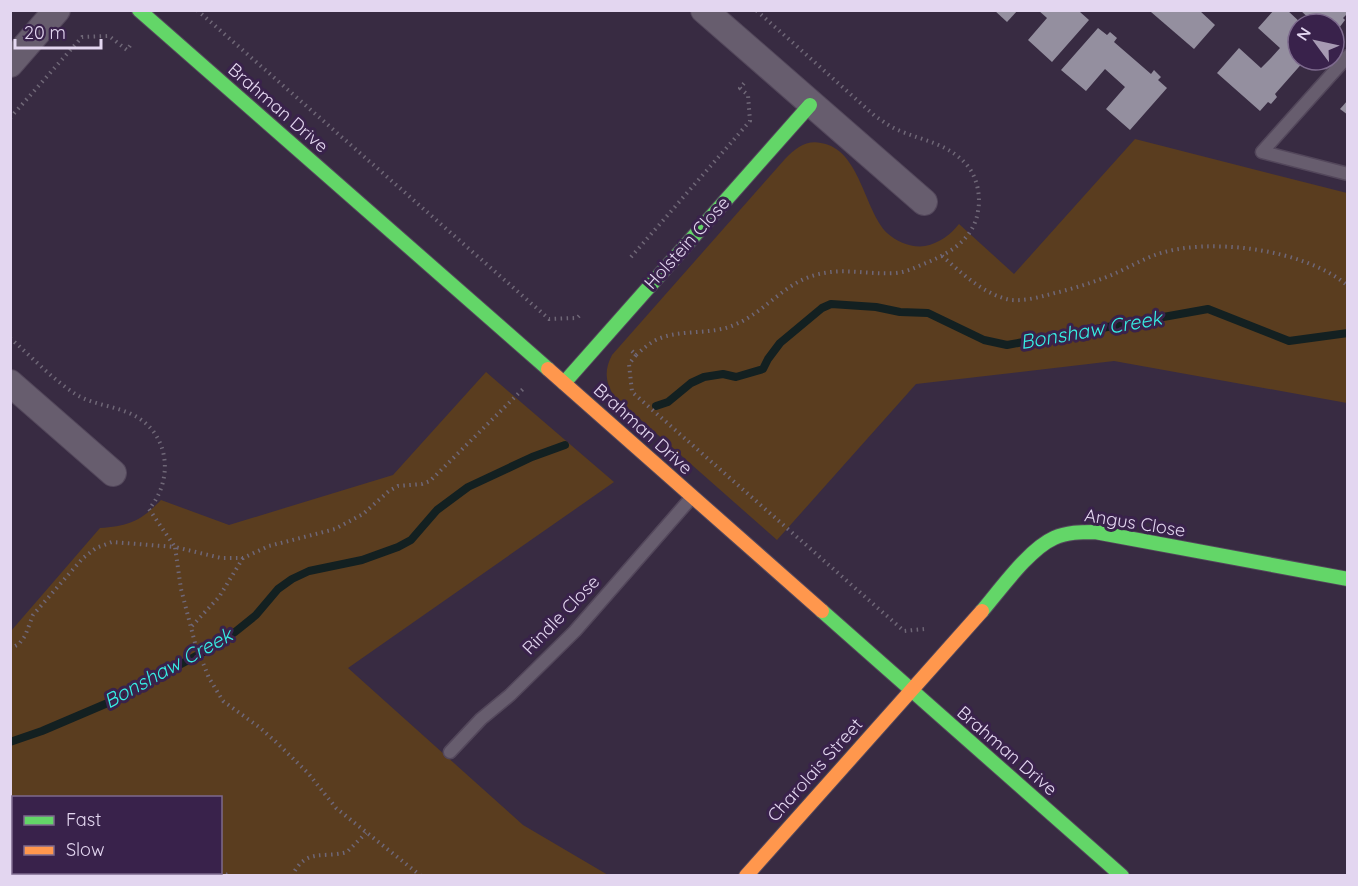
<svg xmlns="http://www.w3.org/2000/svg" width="1358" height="886" font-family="Quicksand,sans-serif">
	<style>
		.green { fill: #5a3d1f; fill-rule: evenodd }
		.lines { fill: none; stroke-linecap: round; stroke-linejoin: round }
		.stream { stroke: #132021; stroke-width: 8 }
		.building { fill: #948f9f }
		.lane-casing { stroke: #53475b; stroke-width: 15 }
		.street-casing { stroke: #53475b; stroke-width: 28 }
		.fast-casing { stroke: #53475b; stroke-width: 16 }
		.slow-casing { stroke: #53475b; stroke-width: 16 }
		.path { stroke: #6f6777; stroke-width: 4; stroke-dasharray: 1.5 4.5; stroke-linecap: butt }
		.lane { stroke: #675d6e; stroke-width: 12 }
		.street { stroke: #675d6e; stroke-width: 26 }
		.fast { stroke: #63d668; stroke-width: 14 }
		.slow { stroke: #ff974d; stroke-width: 14 }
		.labels { text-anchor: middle; stroke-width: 6; stroke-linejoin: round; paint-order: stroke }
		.street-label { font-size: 18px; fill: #e3d6f0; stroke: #39224b }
		.water-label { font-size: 20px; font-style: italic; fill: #37f0e5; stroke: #39224b }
	</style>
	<rect width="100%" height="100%" fill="#382b42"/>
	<g class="green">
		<path d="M 1135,139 L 1347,193 L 1347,403 L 1114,361 L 916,384 L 777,540 L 615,397 C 605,383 604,370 612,355 L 785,159 C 796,148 806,140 821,143 C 860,149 864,210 887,233 C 897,242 912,248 925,246 C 940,243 950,235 959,224 L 1014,274 Z"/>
		<path d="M 486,372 L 614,482 L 348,668 L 523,825 L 608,875 L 11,876 L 11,631 L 100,528 C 129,526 141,521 161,500 L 229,525 L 393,475 ZM 14,798 L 220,798 L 220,872 L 14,872 Z"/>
	</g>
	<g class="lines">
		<g class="stream">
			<path d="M 656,406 L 668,402 L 691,383 L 704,377 L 723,374 L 736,377 L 763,369 L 768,359 L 780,343 L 822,308 L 831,304 L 876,307 L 900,312 L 928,313 L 984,340 L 1007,345 L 1208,309 L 1289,341 L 1348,333"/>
			<path d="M 10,742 L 42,731 L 110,702 L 211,648 L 235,632 L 256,615 L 278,589 L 292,579 L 309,571 L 362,560 L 398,547 L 411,540 L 437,510 L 468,487 L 532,457 L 565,445"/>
		</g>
	</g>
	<g class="building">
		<path d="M 994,10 L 1018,10 L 1007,22 Z"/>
		<path d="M 1038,10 L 1081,10 L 1080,12 L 1089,20 L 1052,62 L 1028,40 L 1047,18 Z"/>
		<path d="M 1152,10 L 1199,10 L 1215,25 L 1194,49 L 1151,12 Z"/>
		<path d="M 1274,10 L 1287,10 L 1302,24 L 1298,24 L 1298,60 L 1305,60 L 1275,94 L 1277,97 L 1271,104 L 1268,102 L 1260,111 L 1217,73 L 1239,48 L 1261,68 L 1271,58 L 1280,48 L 1258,28 Z"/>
		<path d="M 1300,10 L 1348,10 L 1348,13 L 1343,18 L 1345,20 L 1339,28 L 1336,25 L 1334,28 L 1334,24 L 1315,24 Z"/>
		<path d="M 1098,28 L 1107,35 L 1110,32 L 1117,38 L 1114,42 L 1151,74 L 1154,70 L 1161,77 L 1158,80 L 1167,88 L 1130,130 L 1106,109 L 1125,87 L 1105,69 L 1086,91 L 1061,70 Z"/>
		<path d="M 1348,100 L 1348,115 L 1340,109 Z"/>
	</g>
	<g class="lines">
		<g class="lane-casing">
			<g id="lane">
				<path d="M 1348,56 L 1262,152 L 1348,174"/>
				<path d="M 450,752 L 481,719 L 510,695 L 575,631 L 692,497"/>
			</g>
		</g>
		<g class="street-casing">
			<g id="street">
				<path d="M 704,10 L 924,202"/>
				<path d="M 10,64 L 57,10"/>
				<path d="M 10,383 L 113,473"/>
			</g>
		</g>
		<g class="fast-casing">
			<g id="fast">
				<path d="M 139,10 L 548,369"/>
				<path d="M 564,383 L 810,105"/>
				<path d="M 822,611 L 1122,876"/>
				<path d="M 982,611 C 1000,590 1029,549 1054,538 C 1067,532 1081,532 1095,532 L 1348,579"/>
			</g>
		</g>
		<g class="slow-casing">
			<g id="slow">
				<path d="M 548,369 L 822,611"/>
				<path d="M 746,876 L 982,611"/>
			</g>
		</g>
		<g class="path">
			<path d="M 197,10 L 549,319 L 577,318 L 580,315"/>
			<path d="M 10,118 L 82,37 L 109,36 L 127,50 L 132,43"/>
			<path d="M 942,256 C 962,273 984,295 1011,300 C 1023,301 1036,298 1047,295 C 1068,290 1089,284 1109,276 C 1124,270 1139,261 1155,255 C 1207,236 1306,249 1348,286"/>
			<path d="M 631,257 L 750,121 L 748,95 L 740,88 L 746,81"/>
			<path d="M 10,338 C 32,357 53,380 77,395 C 94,405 116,406 133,415 C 170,433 174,480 149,509 L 175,547 L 221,558 L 243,558 L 269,546 L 335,529 L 363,514 L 389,491 L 398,486 L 422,484 L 430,481 L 524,388"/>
			<path d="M 632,351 L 636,355 L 629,364 L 632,392 L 904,631 L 924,629"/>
			<path d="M 636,355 C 642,350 647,345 654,341 C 678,328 709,336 734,325 C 764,313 783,284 815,275 C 844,267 867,275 896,273 C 907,272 916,267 926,263 C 950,253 974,239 978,211 C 981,196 977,176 966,164 C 947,143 923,141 898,130 C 890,127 883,121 875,116 L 756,10"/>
			<path d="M 192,626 L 219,597 L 243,558"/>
			<path d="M 10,649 L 19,644 L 25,636 L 33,615 L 83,558 L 96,548 L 112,542 L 175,547 L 181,589 L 195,643 L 209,678 L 223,701 L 259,727 L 276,742 L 308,773 L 336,808 L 421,876"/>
			<path d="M 220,872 L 230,876"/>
			<path d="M 10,874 L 48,872"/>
			<path d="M 292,876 C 306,847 323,859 347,852 L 366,833"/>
		</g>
		<use href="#lane" class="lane"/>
		<use href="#street" class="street"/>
		<use href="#fast" class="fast"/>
		<use href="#slow" class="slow"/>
	</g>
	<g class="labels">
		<g class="street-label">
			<text transform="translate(278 108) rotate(41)" y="6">Brahman Drive</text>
			<text transform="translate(687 243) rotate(-48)" y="6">Holstein Close</text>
			<text transform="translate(643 429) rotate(42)" y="6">Brahman Drive</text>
			<text transform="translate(1135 523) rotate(9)" y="6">Angus Close</text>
			<text transform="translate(561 615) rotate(-46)" y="6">Rindle Close</text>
			<text transform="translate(1007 751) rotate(41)" y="6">Brahman Drive</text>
			<text transform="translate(815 770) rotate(-48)" y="6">Charolais Street</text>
		</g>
		<g class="water-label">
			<text transform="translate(1091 330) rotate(-10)" y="7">Bonshaw Creek</text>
			<text transform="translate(168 668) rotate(-29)" y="7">Bonshaw Creek</text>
		</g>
	</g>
	<rect width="1358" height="886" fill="none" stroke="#e3d6f0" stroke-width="24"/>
	<rect x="12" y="796" width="210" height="78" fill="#39224b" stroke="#7d6a8d" stroke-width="1.5"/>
	<rect x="24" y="816" width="30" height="9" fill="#63d668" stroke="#7d6a8d" stroke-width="1.5"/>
	<text x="66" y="826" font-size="18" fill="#e3d6f0">Fast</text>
	<rect x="24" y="846" width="30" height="9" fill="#ff974d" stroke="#7d6a8d" stroke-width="1.5"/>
	<text x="66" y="856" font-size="18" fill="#e3d6f0">Slow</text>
	<g transform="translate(1316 42) rotate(303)"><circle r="28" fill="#39224b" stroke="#7d6a8d" stroke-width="1.5"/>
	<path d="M0-4.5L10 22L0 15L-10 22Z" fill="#a79ab3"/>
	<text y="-9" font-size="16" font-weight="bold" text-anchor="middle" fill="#e3d6f0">N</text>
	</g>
	<path d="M15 39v9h86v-9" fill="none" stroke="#e3d6f0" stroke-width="3"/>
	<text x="24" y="39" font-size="18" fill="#e3d6f0" stroke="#39224b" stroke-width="4.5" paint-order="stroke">20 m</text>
</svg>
